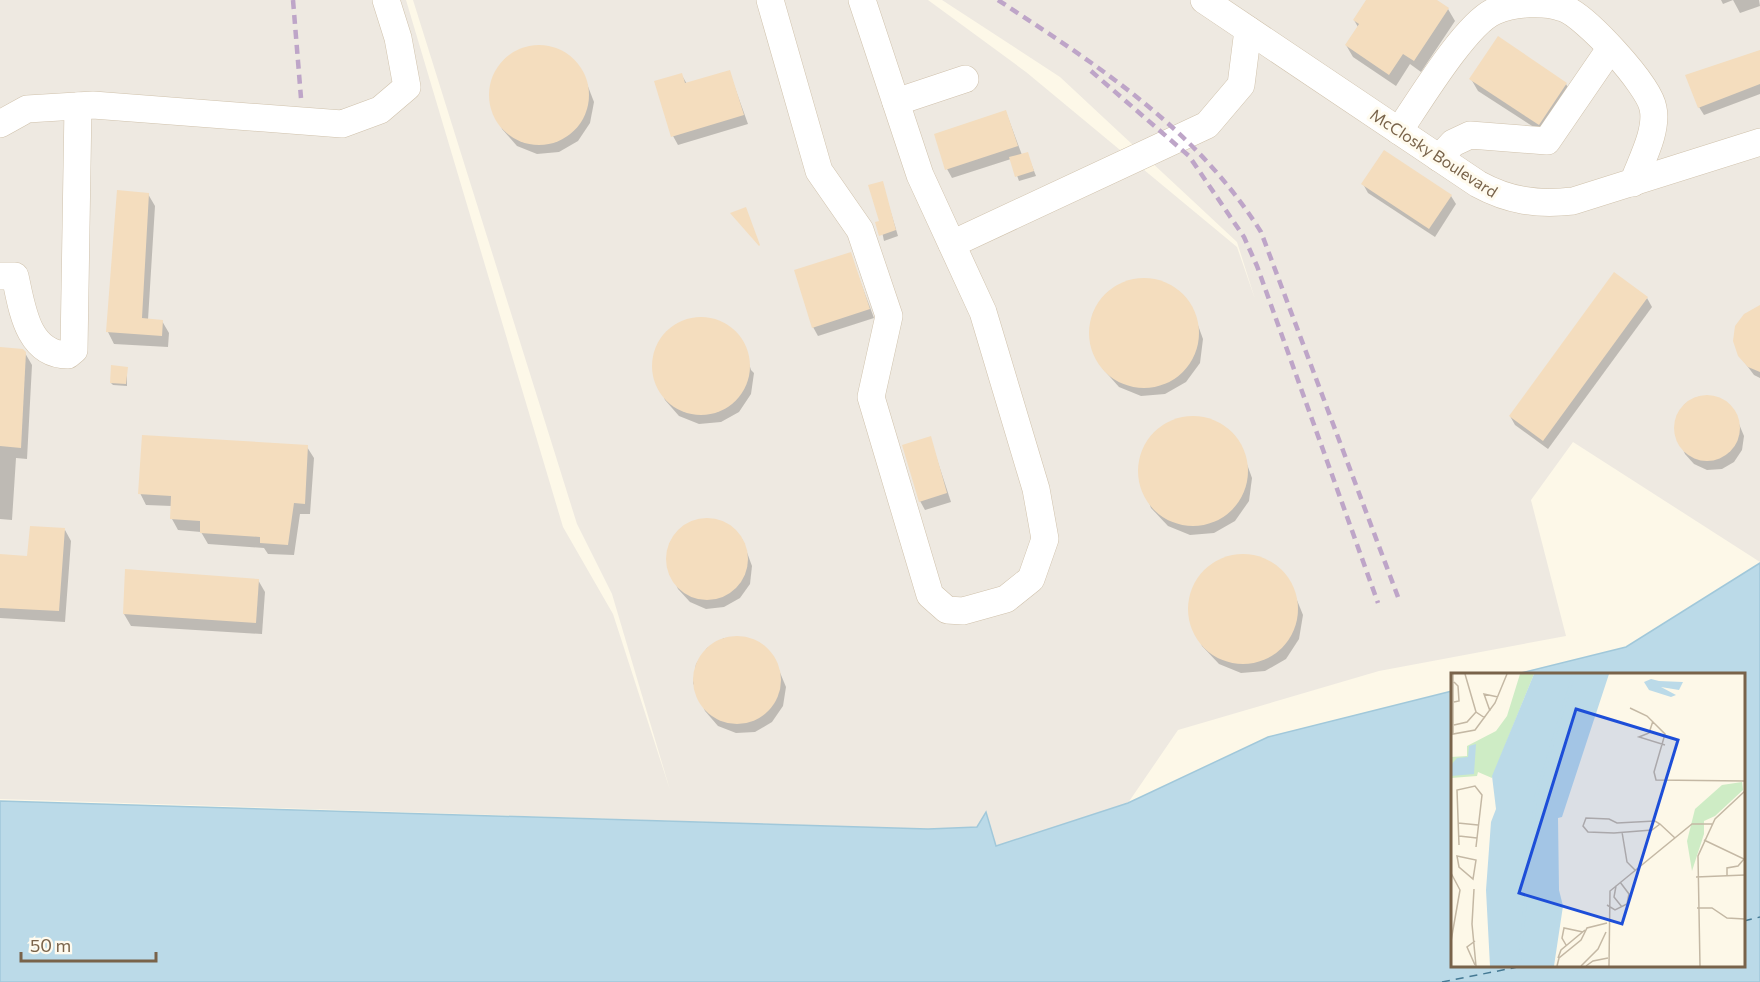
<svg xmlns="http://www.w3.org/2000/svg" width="1760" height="982" font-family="Commissioner,sans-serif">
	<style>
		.industrial { fill: #eee9e1 }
		.water { fill: #bbdae8; stroke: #a1c8da; stroke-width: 1.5 }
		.shadow { fill: #0003 }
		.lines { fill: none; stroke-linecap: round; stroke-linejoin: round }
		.ferry { stroke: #457994; stroke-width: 1.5; stroke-dasharray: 8 6; stroke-linecap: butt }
		.building { fill: #f4ddbe }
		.minor-casing { stroke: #d0c2ac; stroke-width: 28 }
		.minor { stroke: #fff; stroke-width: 27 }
		.rail { stroke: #bea5c8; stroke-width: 4.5; stroke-dasharray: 9 6; stroke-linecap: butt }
		.labels { text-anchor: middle; stroke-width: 6; stroke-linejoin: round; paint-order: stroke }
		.street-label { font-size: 16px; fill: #79634a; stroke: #fffbef }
		.inset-river { fill: none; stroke: #bbdae8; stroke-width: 3 }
		.inset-road { fill: none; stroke: #c4b8a4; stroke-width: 1.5 }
		.view { fill: #1d4ed8; fill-opacity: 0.15; stroke: #1d4ed8; stroke-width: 3 }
		.inset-edge { fill: none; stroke: #79634a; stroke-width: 3 }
	</style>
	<rect width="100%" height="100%" fill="#fdf8e8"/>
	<path class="industrial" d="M 0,0 L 406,0 L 563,527 L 613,614 L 670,790 L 612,594 L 577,524 L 413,0 L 928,0 L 1026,72 L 1237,247 L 1255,299 L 1237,242 L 1060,77 L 942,0 L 1760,0 L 1760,562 L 1573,442 L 1531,500 L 1566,636 L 1379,671 L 1178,730 L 1128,803 L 996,846 L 986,813 L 977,827 L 928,829 L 0,799 Z"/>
	<path class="water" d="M 1760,563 L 1760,982 L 0,982 L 0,801 L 928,829 L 977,827 L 986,812 L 996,846 L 1128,803 L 1268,737 L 1452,691 L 1452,966 L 1744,966 L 1744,674 L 1517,674 L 1626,647 Z"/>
	<g class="shadow">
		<path d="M 1367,0 L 1434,0 L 1448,9 L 1455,21 L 1421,72 L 1410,64 L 1396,86 L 1353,57 L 1346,45 L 1358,27 L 1354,20 Z"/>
		<path d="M 1721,0 L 1733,0 L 1723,4 Z"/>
		<path d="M 1733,0 L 1759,0 L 1760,6 L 1740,13 Z"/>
		<path d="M 1498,38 L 1566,84 L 1573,96 L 1546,135 L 1478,91 L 1471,79 Z"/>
		<path d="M 546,46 L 566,54 L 582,71 L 594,102 L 590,123 L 578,141 L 559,152 L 537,154 L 517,146 L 502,129 L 490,99 L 493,77 L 505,59 L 524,48 Z"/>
		<path d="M 1760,51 L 1760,94 L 1704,115 L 1699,107 Z"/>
		<path d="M 729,71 L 748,124 L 678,145 L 673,136 L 681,74 L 687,84 Z"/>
		<path d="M 1006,112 L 1022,155 L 1027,153 L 1036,176 L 1019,181 L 1011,159 L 952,178 L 947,169 Z"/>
		<path d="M 882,183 L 898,236 L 884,241 L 880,222 Z"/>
		<path d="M 1363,184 L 1451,196 L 1456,204 L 1435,237 L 1368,193 Z"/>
		<path d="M 148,194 L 155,206 L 148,320 L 162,321 L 169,333 L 168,347 L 114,344 L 108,332 Z"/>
		<path d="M 850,254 L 874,318 L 818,336 L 813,327 Z"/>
		<path d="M 1152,279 L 1174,288 L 1191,306 L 1203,339 L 1200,363 L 1186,382 L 1165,394 L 1141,396 L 1119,387 L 1103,369 L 1090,337 L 1093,313 L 1107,293 L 1128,281 Z"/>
		<path d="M 1647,298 L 1652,307 L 1548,449 L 1515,425 L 1510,416 Z"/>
		<path d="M 1760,308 L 1760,378 L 1754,375 L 1739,355 Z"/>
		<path d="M 708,319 L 728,327 L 742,342 L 751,370 L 754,373 L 751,394 L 739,412 L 721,422 L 699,424 L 679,416 L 665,400 L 653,370 L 656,348 L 668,331 L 687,320 Z"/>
		<path d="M 0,349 L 25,353 L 32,365 L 27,459 L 16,458 L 12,520 L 0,519 Z"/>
		<path d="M 127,368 L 127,386 L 113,385 L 111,383 Z"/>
		<path d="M 1711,396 L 1725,402 L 1734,412 L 1744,436 L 1742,450 L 1734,462 L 1722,469 L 1707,470 L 1694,464 L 1685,454 L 1675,430 L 1677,416 L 1685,404 L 1697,397 Z"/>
		<path d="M 1201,418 L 1223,427 L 1240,445 L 1252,478 L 1249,501 L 1235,521 L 1214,533 L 1190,535 L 1168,526 L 1151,508 L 1139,475 L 1142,452 L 1156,432 L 1177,420 Z"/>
		<path d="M 930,438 L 951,502 L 925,510 L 920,501 Z"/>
		<path d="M 307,447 L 314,458 L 310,514 L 300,514 L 294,555 L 268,554 L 264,548 L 208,544 L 201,532 L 178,530 L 172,519 L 172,506 L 146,505 L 140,493 Z"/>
		<path d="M 713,519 L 729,526 L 742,539 L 752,566 L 750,584 L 740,598 L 724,607 L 706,609 L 690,602 L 678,589 L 667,562 L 670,544 L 679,530 L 695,521 Z"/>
		<path d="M 65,530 L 71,541 L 65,622 L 0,618 L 0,555 L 28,557 Z"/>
		<path d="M 1251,556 L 1274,565 L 1290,583 L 1303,615 L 1299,639 L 1286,659 L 1265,671 L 1241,673 L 1219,664 L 1202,646 L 1190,613 L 1193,589 L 1207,569 L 1227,557 Z"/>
		<path d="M 258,580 L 265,592 L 262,634 L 131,626 L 124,614 Z"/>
		<path d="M 743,637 L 761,644 L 774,658 L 786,687 L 783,706 L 772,722 L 755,732 L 736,733 L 718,726 L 705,711 L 693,683 L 696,664 L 707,648 L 724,638 Z"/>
	</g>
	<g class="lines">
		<g class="ferry">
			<path d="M 1744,921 L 1760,917"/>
			<path d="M 1442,982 L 1523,966"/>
		</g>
	</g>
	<g class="building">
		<path d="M 1366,0 L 1437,0 L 1449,8 L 1414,61 L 1403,54 L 1389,75 L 1345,45 L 1359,24 L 1353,20 Z"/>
		<path d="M 1498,36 L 1567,83 L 1539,125 L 1469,79 Z"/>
		<circle cx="539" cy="95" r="50"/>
		<path d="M 1760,50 L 1760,84 L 1698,108 L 1685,75 Z"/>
		<path d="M 730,70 L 744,115 L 671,137 L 654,81 L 682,73 L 685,83 Z"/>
		<path d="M 1006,110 L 1018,146 L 945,170 L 934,134 Z"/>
		<path d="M 1384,150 L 1452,195 L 1429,229 L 1361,184 Z"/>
		<path d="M 1028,152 L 1034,171 L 1015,177 L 1009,157 Z"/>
		<path d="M 883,181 L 896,230 L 879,236 L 875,222 L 879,221 L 868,185 Z"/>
		<path d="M 117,190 L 149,193 L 142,318 L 163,320 L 162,336 L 106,332 Z"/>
		<path d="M 746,207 L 760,245 L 759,246 L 730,213 Z"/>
		<path d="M 851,252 L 870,309 L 812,328 L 794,270 Z"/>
		<path d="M 1614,272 L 1648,297 L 1543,441 L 1509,416 Z"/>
		<circle cx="1144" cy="333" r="55"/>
		<path d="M 1760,305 L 1760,372 L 1748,367 L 1738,356 L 1733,341 L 1735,326 L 1744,314 Z"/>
		<circle cx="701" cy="366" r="49"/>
		<path d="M 0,347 L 23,349 L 26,352 L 21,448 L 0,446 Z"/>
		<path d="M 111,365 L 128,367 L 126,384 L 110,383 Z"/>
		<circle cx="1707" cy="428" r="33"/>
		<circle cx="1193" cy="471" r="55"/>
		<path d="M 142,435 L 308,445 L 305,504 L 294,503 L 288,545 L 260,543 L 260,537 L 200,533 L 200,521 L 170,519 L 171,496 L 138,494 Z"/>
		<path d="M 931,436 L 947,493 L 919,502 L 902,445 Z"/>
		<circle cx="707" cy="559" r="41"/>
		<path d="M 30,526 L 65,528 L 59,611 L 0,608 L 0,554 L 27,556 Z"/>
		<circle cx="1243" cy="609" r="55"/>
		<path d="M 125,569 L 259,579 L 256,623 L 123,614 Z"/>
		<circle cx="737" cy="680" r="44"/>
	</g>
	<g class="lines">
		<g class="minor-casing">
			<g id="minor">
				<path d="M 770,0 L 819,171 L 860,230 L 889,316 L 871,397 L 930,595 L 947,610 L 963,611 L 1006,599 L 1031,579 L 1045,539 L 1036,489 L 983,312 L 920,175 L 862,0"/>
				<path d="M 1204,0 L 1478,184 C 1509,201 1538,205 1573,201 L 1760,142"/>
				<path d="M 896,102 L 965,79"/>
				<path d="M 0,124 L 27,109 L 93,105 L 342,124 L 380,110 L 407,87 L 398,38 L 386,0"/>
				<path d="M 1399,131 C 1418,103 1466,23 1495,11 C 1514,3 1544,1 1563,8 C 1585,15 1649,85 1653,108 C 1658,131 1641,161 1633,183"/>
				<path d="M 1439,158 L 1453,143 L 1470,135 L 1547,141 L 1610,49"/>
				<path d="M 952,244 L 1207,125 L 1241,85 L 1248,30"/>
				<path d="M 0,276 L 15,276 C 22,307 27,355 68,355 L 74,350 L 78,106"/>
			</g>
		</g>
		<use href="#minor" class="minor"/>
		<g class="rail">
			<path d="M 293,0 L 301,98"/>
			<path d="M 998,0 C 1098,66 1196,128 1261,232 L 1398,597"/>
			<path d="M 1091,71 L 1189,156 L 1244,237 L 1257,266 L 1378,603"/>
		</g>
	</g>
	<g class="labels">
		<g class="street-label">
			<text transform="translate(1434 153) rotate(33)" y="6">McClosky Boulevard</text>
		</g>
	</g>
	<g transform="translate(1451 673)">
		<rect width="294" height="294" fill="#fdf8e8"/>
		<path d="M 69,1 L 83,1 L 41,105 L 27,99 L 26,103 L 0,105 L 0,84 L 16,83 L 16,73 L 45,58 L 56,43 ZM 291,109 L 292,117 L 264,143 L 253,148 L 253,161 L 241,198 L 236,168 L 244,136 L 271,112 Z" fill="#ceecc5"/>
		<path d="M 83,1 L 158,1 L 111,144 L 107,145 L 108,217 L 112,233 L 103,293 L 39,293 L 35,217 L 40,149 L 45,136 L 41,103 ZM 200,6 L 208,8 L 232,9 L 228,17 L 210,14 L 225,22 L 220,24 L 198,17 L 193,9 ZM 25,71 L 23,101 L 0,103 L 0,92 L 6,85 L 17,84 L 18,73 Z" fill="#bbdae8"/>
		<path class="inset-river" d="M 68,293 L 85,123 L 123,1"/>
		<path class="inset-road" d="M 2,1 L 2,61 L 24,57 L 44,30 L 56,1M 14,1 L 25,39 L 34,45M 3,9 L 7,13 L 8,28 L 3,29M 179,35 L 196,43 L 214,61 L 203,99 L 205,107 L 294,108M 39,38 L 33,21 L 47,24M 202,48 L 198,60 L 188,64 L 214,72M 3,52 L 16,49 L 25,39M 7,150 L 27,152M 209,151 L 201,157 L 163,160 L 137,159 L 132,153 L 135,145 L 158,146 L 166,150 L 204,148 L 209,151 L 224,165M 171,159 L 176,189 L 184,197M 8,163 L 26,165M 253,167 L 293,186 L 287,193 L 276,195 L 276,202M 8,172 L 6,117 L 24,113 L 31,122 L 25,174M 6,183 L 25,187 L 22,206 L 8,194 ZM 0,200 L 9,217 L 0,268M 245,204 L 294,202M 165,213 L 163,224 L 171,234M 23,216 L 21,251 L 25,293M 156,232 L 164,237 L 176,231 L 178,221 L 169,209M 246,235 L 261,235 L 276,245 L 294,246M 24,268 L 16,274 L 24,292M 115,272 L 111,265 L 113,255 L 132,259M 107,285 L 110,277 L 134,257M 106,293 L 108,285 L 130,267 L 136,255 L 156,250M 130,293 L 147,276 L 155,259M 135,293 L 142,288 L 157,285M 158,293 L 159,218 L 241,151 L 261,151M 249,293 L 247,183 L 264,146 L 294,118"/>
		<path class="view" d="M 125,36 L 227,67 L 171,251 L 68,220 Z"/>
		<rect width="294" height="294" class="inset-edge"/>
	</g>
	<path d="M21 952v9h135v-9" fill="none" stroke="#79634a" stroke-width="3"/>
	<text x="30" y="952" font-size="18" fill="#79634a" stroke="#fffbef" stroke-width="4.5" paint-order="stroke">50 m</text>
</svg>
